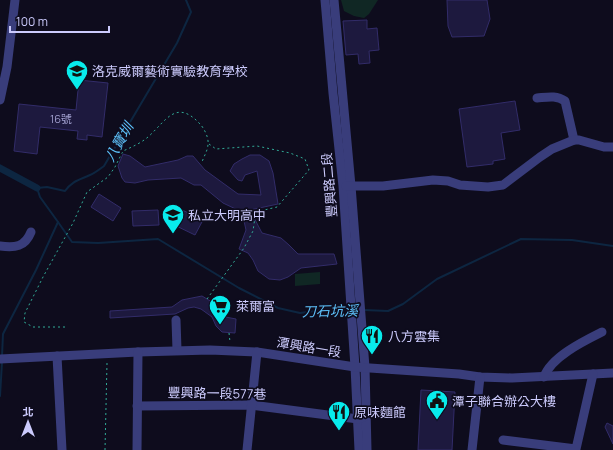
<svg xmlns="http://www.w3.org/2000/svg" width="613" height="450" font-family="Manrope,'Noto Sans TC',sans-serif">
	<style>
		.green { fill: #102724 }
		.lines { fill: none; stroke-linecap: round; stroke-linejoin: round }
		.stream { stroke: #0d2641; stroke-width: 2 }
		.canal { stroke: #0d2641; stroke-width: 7 }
		.building { fill: #1d193e; stroke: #322c69 }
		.path { stroke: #31ab97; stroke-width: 1; stroke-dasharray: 2 3; stroke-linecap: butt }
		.minor { stroke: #393d7b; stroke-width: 9 }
		.labels { text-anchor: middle; stroke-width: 3.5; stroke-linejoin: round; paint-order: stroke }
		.number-label { font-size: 11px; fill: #a09ecd }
		.poi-label { font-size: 13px; fill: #cccbfd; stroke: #0e0c1d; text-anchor: start }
		.street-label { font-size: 13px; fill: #cccbfd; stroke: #0e0c1d }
		.water-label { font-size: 14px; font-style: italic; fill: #5dc0f9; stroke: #0e0c1d }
	</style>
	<rect width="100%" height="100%" fill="#0e0c1d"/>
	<g class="green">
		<path d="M 341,0 L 378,0 L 369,14 L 364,18 L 354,16 L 344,11 Z"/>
		<path d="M 320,272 L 320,284 L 295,286 L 295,274 Z"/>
	</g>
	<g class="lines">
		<g class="stream">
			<path d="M 58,222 L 72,242 L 98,243 L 158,239 L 239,288 L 278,308 L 300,313 L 338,308 L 347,309"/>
			<path d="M 364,310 L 388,311 L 403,304 L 437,279 L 521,239 L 572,240 L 613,246"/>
			<path d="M 2,356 L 3,334 L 36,270 L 58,222 L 40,197 L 37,188 L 47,187 L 65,191 C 72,181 79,180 90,175 C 95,173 100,169 104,166 L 177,43 L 191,12 L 186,0"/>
			<path d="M 0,396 L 2,362"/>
		</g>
		<path class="canal" d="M 0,168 L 37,188"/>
	</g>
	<g class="building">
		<path d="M 447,0 L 487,0 L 490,19 L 484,36 L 452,37 L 448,26 Z"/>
		<path d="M 367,20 L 367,29 L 377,28 L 379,50 L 369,51 L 370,63 L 359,64 L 358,54 L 346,55 L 343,21 Z"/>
		<path d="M 79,80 L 108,83 L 102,137 L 87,135 L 87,140 L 77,139 L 78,131 L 40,127 L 37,154 L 14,151 L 19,104 L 76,110 Z"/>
		<path d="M 515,101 L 520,130 L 501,133 L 505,159 L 493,161 L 493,164 L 467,167 L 459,109 Z"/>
		<path d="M 123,154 L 130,156 L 145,167 L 178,160 L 187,156 L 193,156 L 205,170 L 238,194 L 261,195 L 257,171 L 245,175 L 242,181 L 238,180 L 230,171 L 234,164 L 242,159 L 250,155 L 260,155 L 269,161 L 273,173 L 278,204 L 250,210 L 262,233 L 281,238 L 289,245 L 298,254 L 334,254 L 337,264 L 301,268 L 288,277 L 280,280 L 269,279 L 258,271 L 253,260 L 248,253 L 239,249 L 246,230 L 242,212 L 223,203 L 201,185 L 194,185 L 181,178 L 148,180 L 135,183 L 125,182 L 122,178 L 118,166 Z"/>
		<path d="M 99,194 L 121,208 L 113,221 L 91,207 Z"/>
		<path d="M 176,207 L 203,220 L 195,235 L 168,222 Z"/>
		<path d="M 158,210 L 159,225 L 133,226 L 132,211 Z"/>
		<path d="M 202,296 L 212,302 L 214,306 L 230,308 L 215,315 L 236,319 L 235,333 L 222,332 L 216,326 L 212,317 L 201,309 L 194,307 L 188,308 L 175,314 L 110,318 L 110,311 L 172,307 L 182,300 Z"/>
		<path d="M 421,390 L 455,392 L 452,450 L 418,450 Z"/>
		<path d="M 607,423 L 613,426 L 613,444 L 605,427 Z"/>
	</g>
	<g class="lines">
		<g class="path">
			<path d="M 209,144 L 216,149 L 257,146 L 290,153 L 305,159 L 309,170 L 277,207 L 260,211 L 254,219"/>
			<path d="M 207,299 L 244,248 L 253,231 L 255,217"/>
			<path d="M 65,327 L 33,327 L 24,322 L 25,313 L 43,277 L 73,223 L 87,192 L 108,177 L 115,167 L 123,151 C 132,147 141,143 148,137 C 166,121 176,98 200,124 C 204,128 209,138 208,144 C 208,150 204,156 202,162"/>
			<path d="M 229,333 L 230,342"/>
			<path d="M 105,450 L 107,363"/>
		</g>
		<g class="minor">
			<path d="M 325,0 L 333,93 L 343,186 L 355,367 L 359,450"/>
			<path d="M 334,0 L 351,186 L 365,367 L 367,450"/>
			<path d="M 537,98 C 548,97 556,95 565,101 L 574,140"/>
			<path d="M 0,100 L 7,67 L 15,0"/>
			<path d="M 346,186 L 383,186 L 433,180 L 448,181 L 460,185 L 488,187 L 503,185 L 540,157 L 552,149 L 574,140 L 579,140 L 604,147 L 613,147"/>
			<path d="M 0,246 C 15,248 25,247 31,232"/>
			<path d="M 176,320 L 177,350"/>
			<path d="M 57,356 L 62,450"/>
			<path d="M 0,359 L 138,352 L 210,350 L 257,352 L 355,367 L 459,374 L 480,377 L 512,378 L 613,373"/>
			<path d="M 544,377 C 551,357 584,341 602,332"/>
			<path d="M 137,406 L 251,405 L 358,419 L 364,417"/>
			<path d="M 503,440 L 576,449 L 593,374"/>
			<path d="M 137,450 L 138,352"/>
			<path d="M 247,450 L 257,352"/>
			<path d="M 472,450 L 480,377"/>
		</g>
	</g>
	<defs>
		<g id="university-pin" transform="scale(1.15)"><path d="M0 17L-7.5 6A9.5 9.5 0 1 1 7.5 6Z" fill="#08ebec" stroke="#0e0c1d"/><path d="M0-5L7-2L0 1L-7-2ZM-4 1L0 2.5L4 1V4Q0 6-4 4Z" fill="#111"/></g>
		<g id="school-pin" transform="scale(1.15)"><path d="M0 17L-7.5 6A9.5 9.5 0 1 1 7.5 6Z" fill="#08ebec" stroke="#0e0c1d"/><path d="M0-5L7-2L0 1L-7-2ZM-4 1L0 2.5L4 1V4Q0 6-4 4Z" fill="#111"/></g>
		<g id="supermarket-pin" transform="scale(1.15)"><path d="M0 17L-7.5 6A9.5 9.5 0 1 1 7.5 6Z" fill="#08ebec" stroke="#0e0c1d"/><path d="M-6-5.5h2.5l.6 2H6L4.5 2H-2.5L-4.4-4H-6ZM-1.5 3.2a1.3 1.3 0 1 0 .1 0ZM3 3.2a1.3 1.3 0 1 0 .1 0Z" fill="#111"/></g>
		<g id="restaurant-pin" transform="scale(1.15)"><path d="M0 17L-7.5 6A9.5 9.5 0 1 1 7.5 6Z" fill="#08ebec" stroke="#0e0c1d"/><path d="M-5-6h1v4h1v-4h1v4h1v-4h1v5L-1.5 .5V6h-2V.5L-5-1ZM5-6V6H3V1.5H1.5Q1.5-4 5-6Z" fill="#111"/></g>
		<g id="civic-pin" transform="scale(1.15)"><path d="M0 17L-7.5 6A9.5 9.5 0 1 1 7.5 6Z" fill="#08ebec" stroke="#0e0c1d"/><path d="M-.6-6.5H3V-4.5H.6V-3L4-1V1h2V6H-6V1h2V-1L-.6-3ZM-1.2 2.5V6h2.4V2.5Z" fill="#111"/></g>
	</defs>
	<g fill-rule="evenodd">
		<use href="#university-pin" x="77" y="71"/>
		<use href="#school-pin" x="173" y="215"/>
		<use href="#supermarket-pin" x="220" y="306"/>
		<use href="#restaurant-pin" x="372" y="336"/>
		<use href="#civic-pin" x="437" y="401"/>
		<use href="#restaurant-pin" x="339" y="412"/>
	</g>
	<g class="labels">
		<g class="number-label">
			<text x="61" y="123">16號</text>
		</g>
		<g class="poi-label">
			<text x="92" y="76">洛克威爾藝術實驗教育學校</text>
			<text x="188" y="220">私立大明高中</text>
			<text x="236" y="311">萊爾富</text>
			<text x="388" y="341">八方雲集</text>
			<text x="452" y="406">潭子聯合辦公大樓</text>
			<text x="354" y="417">原味麵館</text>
		</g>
		<g class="street-label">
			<text transform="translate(329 185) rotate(-95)" y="5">豐興路二段</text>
			<text transform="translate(309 347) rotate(9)" y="5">潭興路一段</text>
			<text transform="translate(217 393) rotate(1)" y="5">豐興路一段577巷</text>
		</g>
		<g class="water-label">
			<text transform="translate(119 142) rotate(-60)" y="5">八寶圳</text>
			<text transform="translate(330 311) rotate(-1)" y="5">刀石坑溪</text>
		</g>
	</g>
	<g transform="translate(28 422)" stroke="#0e0c1d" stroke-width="3" paint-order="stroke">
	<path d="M0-3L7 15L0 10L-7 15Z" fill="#cccbfd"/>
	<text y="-6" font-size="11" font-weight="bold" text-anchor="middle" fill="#cccbfd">北</text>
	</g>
	<path d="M10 26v6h99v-6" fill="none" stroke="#cccbfd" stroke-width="2"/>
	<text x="16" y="26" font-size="12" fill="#cccbfd" stroke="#0e0c1d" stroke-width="3" paint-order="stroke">100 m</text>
</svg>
